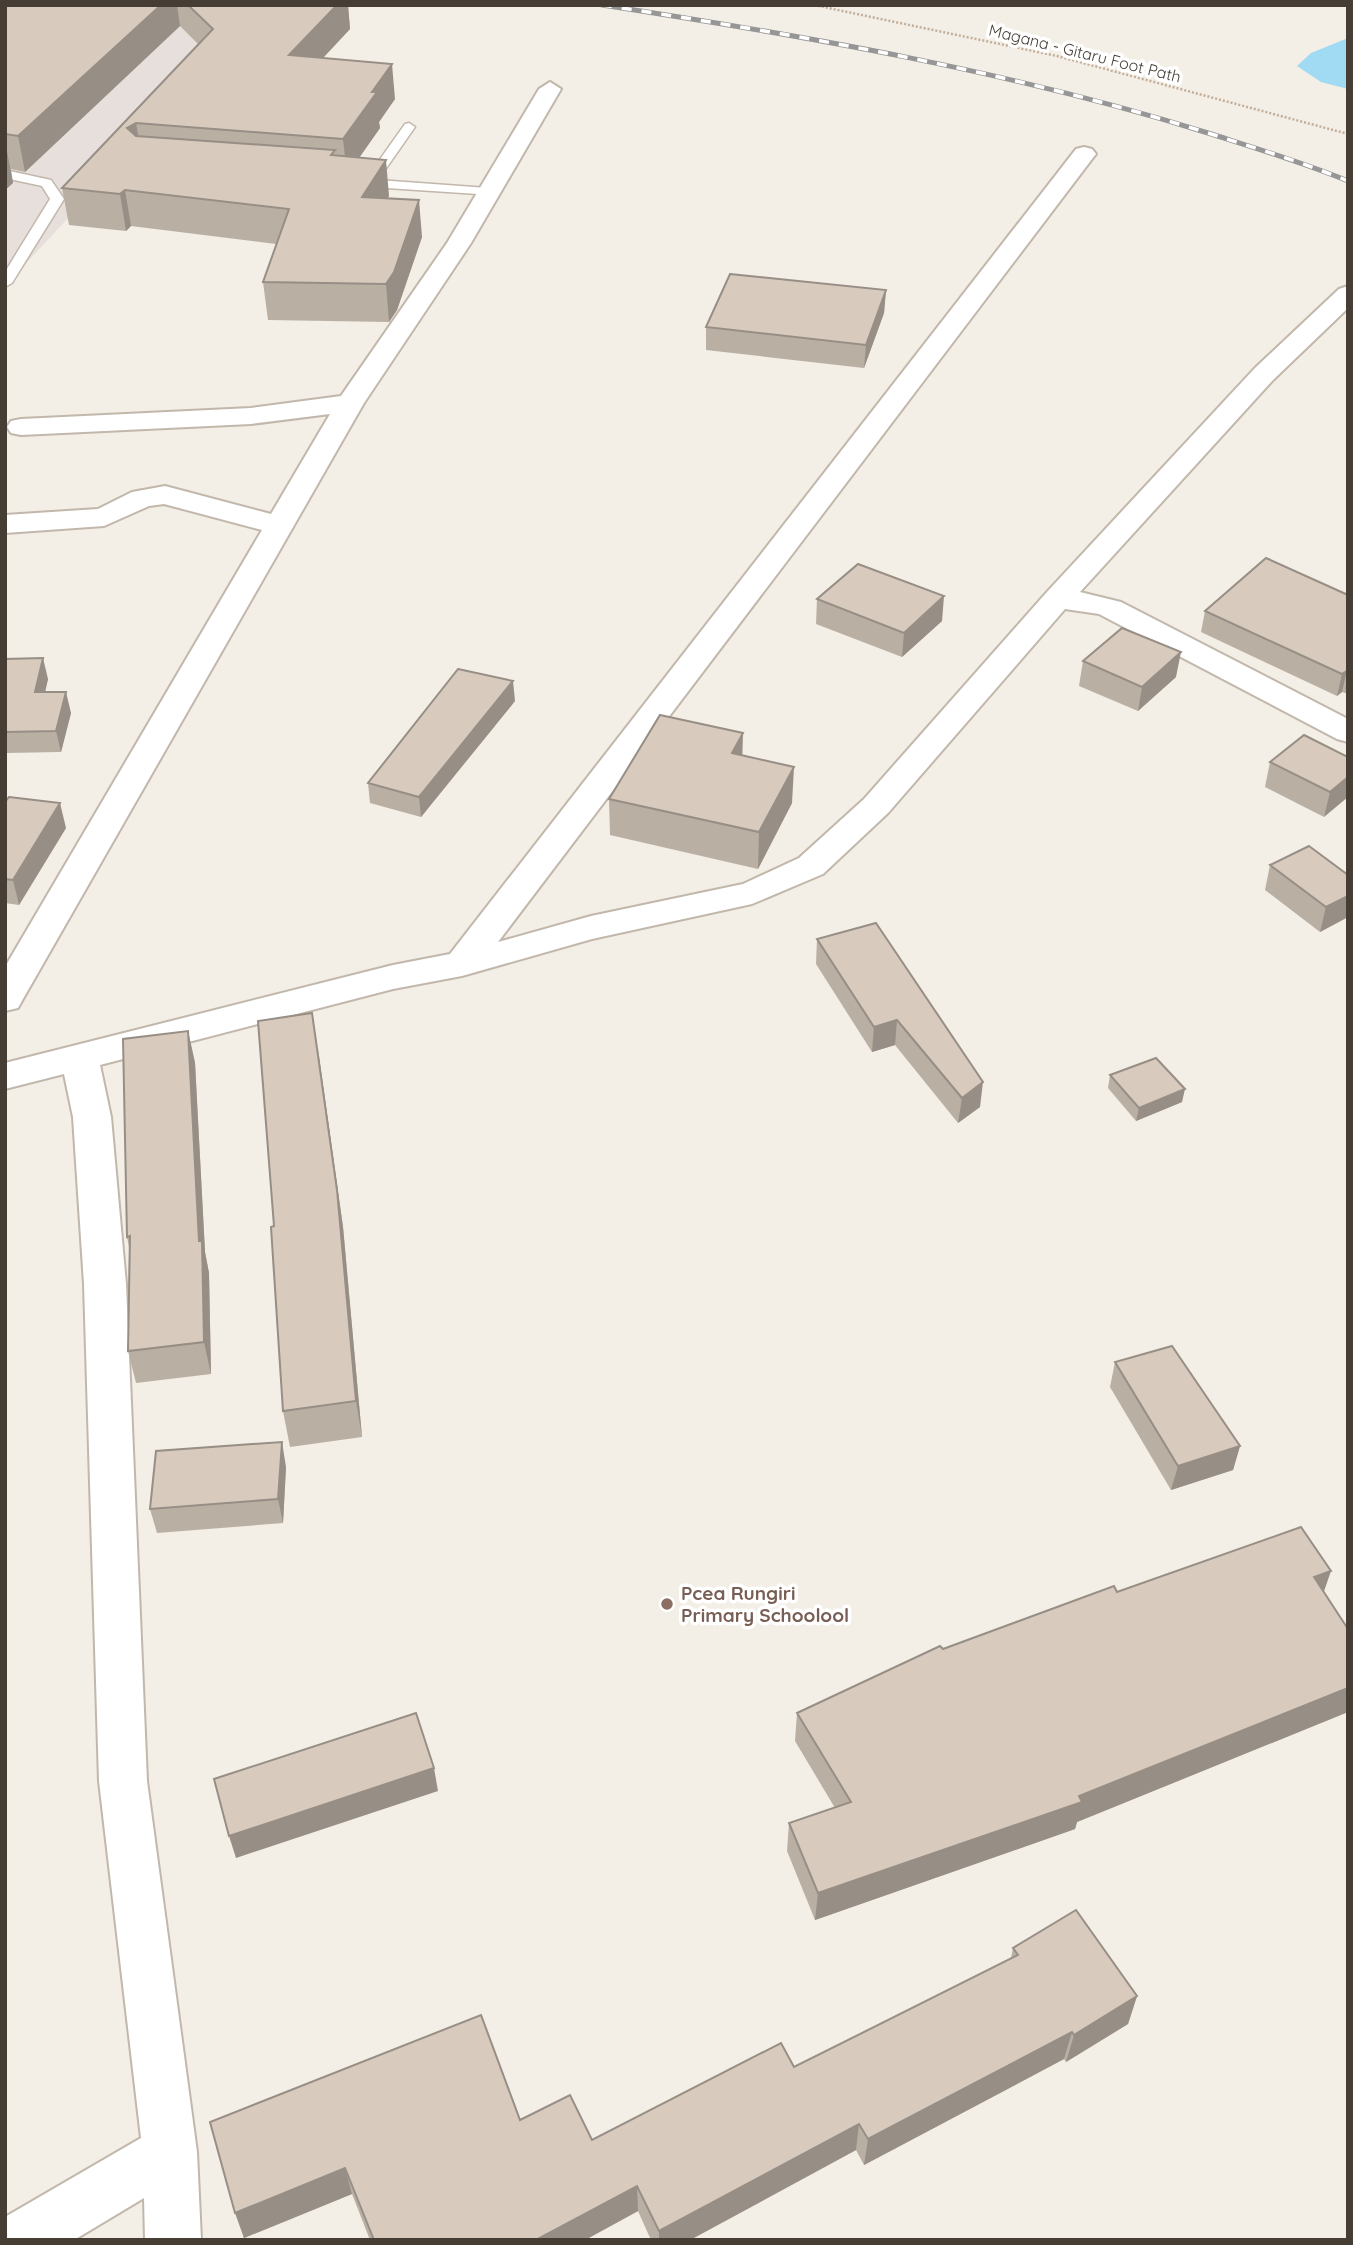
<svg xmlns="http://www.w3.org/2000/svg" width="1353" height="2245" font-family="Quicksand,sans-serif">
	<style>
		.industrial { fill: #e6dfdb }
		.water { fill: #a0dbf3 }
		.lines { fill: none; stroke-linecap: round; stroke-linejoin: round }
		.lane-casing { stroke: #c2b7ab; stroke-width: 3 }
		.street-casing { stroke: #c2b7ab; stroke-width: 4 }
		.path { stroke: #c2ae99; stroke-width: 2.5; stroke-dasharray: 2 2; stroke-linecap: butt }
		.lane { fill: #fff; fill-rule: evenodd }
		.street { fill: #fff; fill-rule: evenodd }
		.rail-casing { stroke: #969696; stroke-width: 5 }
		.rail { stroke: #fff; stroke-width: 3.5; stroke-dasharray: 10; stroke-linecap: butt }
		.wall { fill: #baafa3 }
		.shaded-wall { fill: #978e85 }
		.building { fill: #d8cbbe; stroke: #978e85; stroke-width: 2 }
		.education-dot { fill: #8d6e63; stroke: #fff; stroke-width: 2.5 }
		.labels { text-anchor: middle; stroke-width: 7; stroke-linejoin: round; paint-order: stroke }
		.far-street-label { font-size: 16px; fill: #463d35; stroke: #fff }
		.education-label { font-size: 19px; font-weight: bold; fill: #785e54; stroke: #fff; text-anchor: start }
	</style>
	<rect width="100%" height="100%" fill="#f3eee6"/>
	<path class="industrial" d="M 5,5 L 263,8 L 5,286 Z"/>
	<path class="water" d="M 1348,38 L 1348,89 L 1321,82 L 1297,66 L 1311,53 Z"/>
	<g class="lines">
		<g class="lane-casing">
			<g id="lane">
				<path d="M 409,123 L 415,127 L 378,180 L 488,188 L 493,189 L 493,195 L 356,186 L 356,180 L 366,179 L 405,124 Z"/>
				<path d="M 5,170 L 51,180 L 64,199 L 12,283 L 5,287 L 5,272 L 50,199 L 42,186 L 5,178 Z"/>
			</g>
		</g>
		<g class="street-casing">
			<g id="street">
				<path d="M 550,82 L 561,89 L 471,243 L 364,403 L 23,999 L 18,1008 L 5,1011 L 5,967 L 262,530 L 164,504 L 149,506 L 104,526 L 5,533 L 5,515 L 98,509 L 132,492 L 165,486 L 271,514 L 330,414 L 251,424 L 21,435 L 11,433 L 7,427 L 11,421 L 21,419 L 251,408 L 341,396 L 447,243 L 539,89 Z"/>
				<path d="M 1084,147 L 1092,149 L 1096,154 L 1092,159 L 498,942 L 591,916 L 743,884 L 799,858 L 864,799 L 1046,593 L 1255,368 L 1339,289 L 1348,286 L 1348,308 L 1273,380 L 1080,592 L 1121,602 L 1348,719 L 1348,742 L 1337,739 L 1099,614 L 1065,609 L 888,813 L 823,874 L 752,904 L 592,939 L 462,976 L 393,989 L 100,1065 L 111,1117 L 126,1284 L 147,1781 L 197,2152 L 201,2240 L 145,2240 L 144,2198 L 74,2240 L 5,2240 L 5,2217 L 141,2138 L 99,1781 L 84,1284 L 73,1117 L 64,1074 L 5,1089 L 5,1063 L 393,965 L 450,954 L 1076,149 Z"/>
			</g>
		</g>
		<path class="path" d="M 814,5 L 1057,56 L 1348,134"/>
		<use href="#lane" class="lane"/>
		<use href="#street" class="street"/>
		<g class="rail-casing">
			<path id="rail" d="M 602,5 C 806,36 1010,71 1208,133 C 1255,148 1302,162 1348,181"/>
		</g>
		<use href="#rail" class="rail"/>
	</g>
	<g class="wall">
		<path d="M 5,5 L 348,5 L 350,29 L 323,58 L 395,99 L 379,122 L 380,128 L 359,158 L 389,196 L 387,198 L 422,237 L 397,310 L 389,322 L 268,320 L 263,282 L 276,244 L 131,226 L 126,231 L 69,225 L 62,188 L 199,45 L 180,26 L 25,172 L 11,169 L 13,183 L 5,190 Z"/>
		<path d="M 886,290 L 884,313 L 864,368 L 706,350 L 706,327 Z"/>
		<path d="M 1348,595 L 1348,694 L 1342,692 L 1337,696 L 1201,632 L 1205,611 Z"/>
		<path d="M 817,599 L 942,621 L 902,657 L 816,624 Z"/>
		<path d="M 5,659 L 48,679 L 45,692 L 71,713 L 61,752 L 5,753 Z"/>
		<path d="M 1083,661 L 1176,677 L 1138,711 L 1079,686 Z"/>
		<path d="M 515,701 L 421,817 L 370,803 L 368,783 Z"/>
		<path d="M 743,756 L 792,803 L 758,869 L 610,835 L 609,799 Z"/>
		<path d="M 1348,757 L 1324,817 L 1265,787 L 1270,762 Z"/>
		<path d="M 5,802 L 66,828 L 19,905 L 5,903 Z"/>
		<path d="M 1270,865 L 1348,875 L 1348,917 L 1320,932 L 1265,890 Z"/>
		<path d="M 876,923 L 980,1107 L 958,1123 L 895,1045 L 872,1052 L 816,964 L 817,939 Z"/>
		<path d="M 188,1031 L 195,1063 L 205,1252 L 209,1273 L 211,1374 L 136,1383 L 128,1351 L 129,1247 L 127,1237 Z"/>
		<path d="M 318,1050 L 343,1227 L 362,1437 L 290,1447 L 283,1411 L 274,1226 Z"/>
		<path d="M 1110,1075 L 1182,1102 L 1136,1121 L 1108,1088 Z"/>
		<path d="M 1115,1362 L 1240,1446 L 1233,1470 L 1171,1490 L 1110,1387 Z"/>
		<path d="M 286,1467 L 283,1523 L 157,1533 L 150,1509 Z"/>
		<path d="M 1117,1592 L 1324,1592 L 1348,1629 L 1348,1712 L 1077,1822 L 1075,1829 L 815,1920 L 787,1851 L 789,1823 L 835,1808 L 795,1741 L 797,1713 Z"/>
		<path d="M 1013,1948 L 1137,1996 L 1128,2024 L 1066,2062 L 1064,2059 L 864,2165 L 856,2150 L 690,2240 L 651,2240 L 638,2211 L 585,2240 L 370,2240 L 352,2194 L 244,2238 L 210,2122 L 520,2120 L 592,2140 L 794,2067 L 1011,1958 Z"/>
	</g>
	<g class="shaded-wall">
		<path d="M 161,5 L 177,5 L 180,26 L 25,172 L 18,136 Z"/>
		<path d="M 337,5 L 348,5 L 350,29 L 293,90 L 289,55 Z"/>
		<path d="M 392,64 L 395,99 L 379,122 L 380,128 L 347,175 L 343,139 L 372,92 Z"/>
		<path d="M 136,123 L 142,158 L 127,128 Z"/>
		<path d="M 6,146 L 13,183 L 5,190 L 5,147 Z"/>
		<path d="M 386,160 L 389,196 L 366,234 L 362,197 Z"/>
		<path d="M 125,190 L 131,226 L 126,231 L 120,194 Z"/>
		<path d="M 419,200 L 422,237 L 397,310 L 389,322 L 386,284 Z"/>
		<path d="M 886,290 L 884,313 L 864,368 L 866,345 Z"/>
		<path d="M 944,596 L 942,621 L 902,657 L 904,633 Z"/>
		<path d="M 1181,652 L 1176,677 L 1138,711 L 1142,687 Z"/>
		<path d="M 43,658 L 48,679 L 40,714 L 35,692 Z"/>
		<path d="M 1347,670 L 1342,692 L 1337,696 L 1342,674 Z"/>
		<path d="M 513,681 L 515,701 L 421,817 L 419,797 Z"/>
		<path d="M 66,692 L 71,713 L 61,752 L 56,731 Z"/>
		<path d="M 743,733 L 742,768 L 732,753 Z"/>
		<path d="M 794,767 L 792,803 L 758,869 L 759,832 Z"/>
		<path d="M 1348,777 L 1348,797 L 1324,817 L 1330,792 Z"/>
		<path d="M 60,803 L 66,828 L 19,905 L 13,880 Z"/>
		<path d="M 1348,896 L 1348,917 L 1320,932 L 1326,907 Z"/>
		<path d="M 897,1020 L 895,1045 L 872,1052 L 874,1027 Z"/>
		<path d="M 188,1031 L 195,1063 L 205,1252 L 209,1273 L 211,1374 L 204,1342 Z"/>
		<path d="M 318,1050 L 343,1227 L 362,1437 L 356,1401 Z"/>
		<path d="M 983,1082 L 980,1107 L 958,1123 L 962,1098 Z"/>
		<path d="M 1185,1089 L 1182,1102 L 1136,1121 L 1139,1108 Z"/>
		<path d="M 282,1442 L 286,1467 L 283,1523 L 278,1499 Z"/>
		<path d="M 1240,1446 L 1233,1470 L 1171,1490 L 1178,1466 Z"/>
		<path d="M 1331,1571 L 1321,1600 L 1314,1577 Z"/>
		<path d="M 1348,1688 L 1348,1712 L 1077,1822 L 1075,1829 L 815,1920 L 818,1893 L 1079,1796 Z"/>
		<path d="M 434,1768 L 438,1791 L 236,1858 L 229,1836 Z"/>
		<path d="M 1137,1996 L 1128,2024 L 1066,2062 L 1074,2035 Z"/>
		<path d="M 1072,2032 L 1064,2059 L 864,2165 L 868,2139 Z"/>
		<path d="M 859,2124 L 856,2150 L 690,2240 L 659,2240 L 659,2231 Z"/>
		<path d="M 345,2168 L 352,2194 L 244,2238 L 235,2213 Z"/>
		<path d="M 637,2186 L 638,2211 L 585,2240 L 536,2240 Z"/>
	</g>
	<g class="building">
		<path d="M 5,5 L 161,5 L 18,136 L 5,134 Z"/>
		<path d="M 188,5 L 337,5 L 289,55 L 392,64 L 372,92 L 377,92 L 343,139 L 136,123 L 127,128 L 136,136 L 335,150 L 331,155 L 386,160 L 362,197 L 419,200 L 394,272 L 386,284 L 263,282 L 289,209 L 125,190 L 120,194 L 62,188 L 213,29 Z"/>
		<path d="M 730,274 L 886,290 L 866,345 L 706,327 Z"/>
		<path d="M 1266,558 L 1348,595 L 1348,670 L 1342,674 L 1205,611 Z"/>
		<path d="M 858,564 L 944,596 L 904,633 L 817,599 Z"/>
		<path d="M 1122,628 L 1181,652 L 1142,687 L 1083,661 Z"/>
		<path d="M 43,658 L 35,692 L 66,692 L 56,731 L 5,732 L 5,659 Z"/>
		<path d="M 458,669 L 513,681 L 419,797 L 368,783 Z"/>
		<path d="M 660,715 L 743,733 L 732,753 L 794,767 L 759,832 L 609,799 Z"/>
		<path d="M 1304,735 L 1348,757 L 1348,777 L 1330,792 L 1270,762 Z"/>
		<path d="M 9,797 L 60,803 L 13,880 L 5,879 L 5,802 Z"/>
		<path d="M 1309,846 L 1348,875 L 1348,896 L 1326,907 L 1270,865 Z"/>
		<path d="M 876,923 L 983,1082 L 962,1098 L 897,1020 L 874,1027 L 817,939 Z"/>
		<path d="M 312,1013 L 337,1190 L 356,1401 L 283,1411 L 271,1227 L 274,1226 L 258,1021 Z"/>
		<path d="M 188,1031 L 199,1241 L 202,1241 L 204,1342 L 128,1351 L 130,1236 L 127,1237 L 123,1039 Z"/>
		<path d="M 1156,1058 L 1185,1089 L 1139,1108 L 1110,1075 Z"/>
		<path d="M 1172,1346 L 1240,1446 L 1178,1466 L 1115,1362 Z"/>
		<path d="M 282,1442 L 278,1499 L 150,1509 L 156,1451 Z"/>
		<path d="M 1301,1527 L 1331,1571 L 1314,1577 L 1348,1629 L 1348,1688 L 1079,1796 L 1082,1802 L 818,1893 L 789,1823 L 851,1802 L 797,1713 L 940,1646 L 943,1649 L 1114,1586 L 1117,1592 Z"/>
		<path d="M 416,1713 L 434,1768 L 229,1836 L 214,1779 Z"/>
		<path d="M 1076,1910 L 1137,1996 L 1074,2035 L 1072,2032 L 868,2139 L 859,2124 L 659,2231 L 637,2186 L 536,2240 L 374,2240 L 345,2168 L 235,2213 L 210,2122 L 481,2015 L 520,2120 L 570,2095 L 592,2140 L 781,2043 L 794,2067 L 1018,1955 L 1013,1948 Z"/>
	</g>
	<circle class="education-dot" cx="667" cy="1604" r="7"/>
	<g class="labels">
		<g class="far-street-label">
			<text transform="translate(1085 53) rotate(14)" y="6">Magana - Gitaru Foot Path</text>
		</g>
		<g class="education-label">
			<text x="681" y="1600">Pcea Rungiri<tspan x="681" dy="22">Primary Schoolool</tspan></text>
		</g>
	</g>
	<rect width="1353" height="2245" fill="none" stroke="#463d35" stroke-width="14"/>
</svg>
